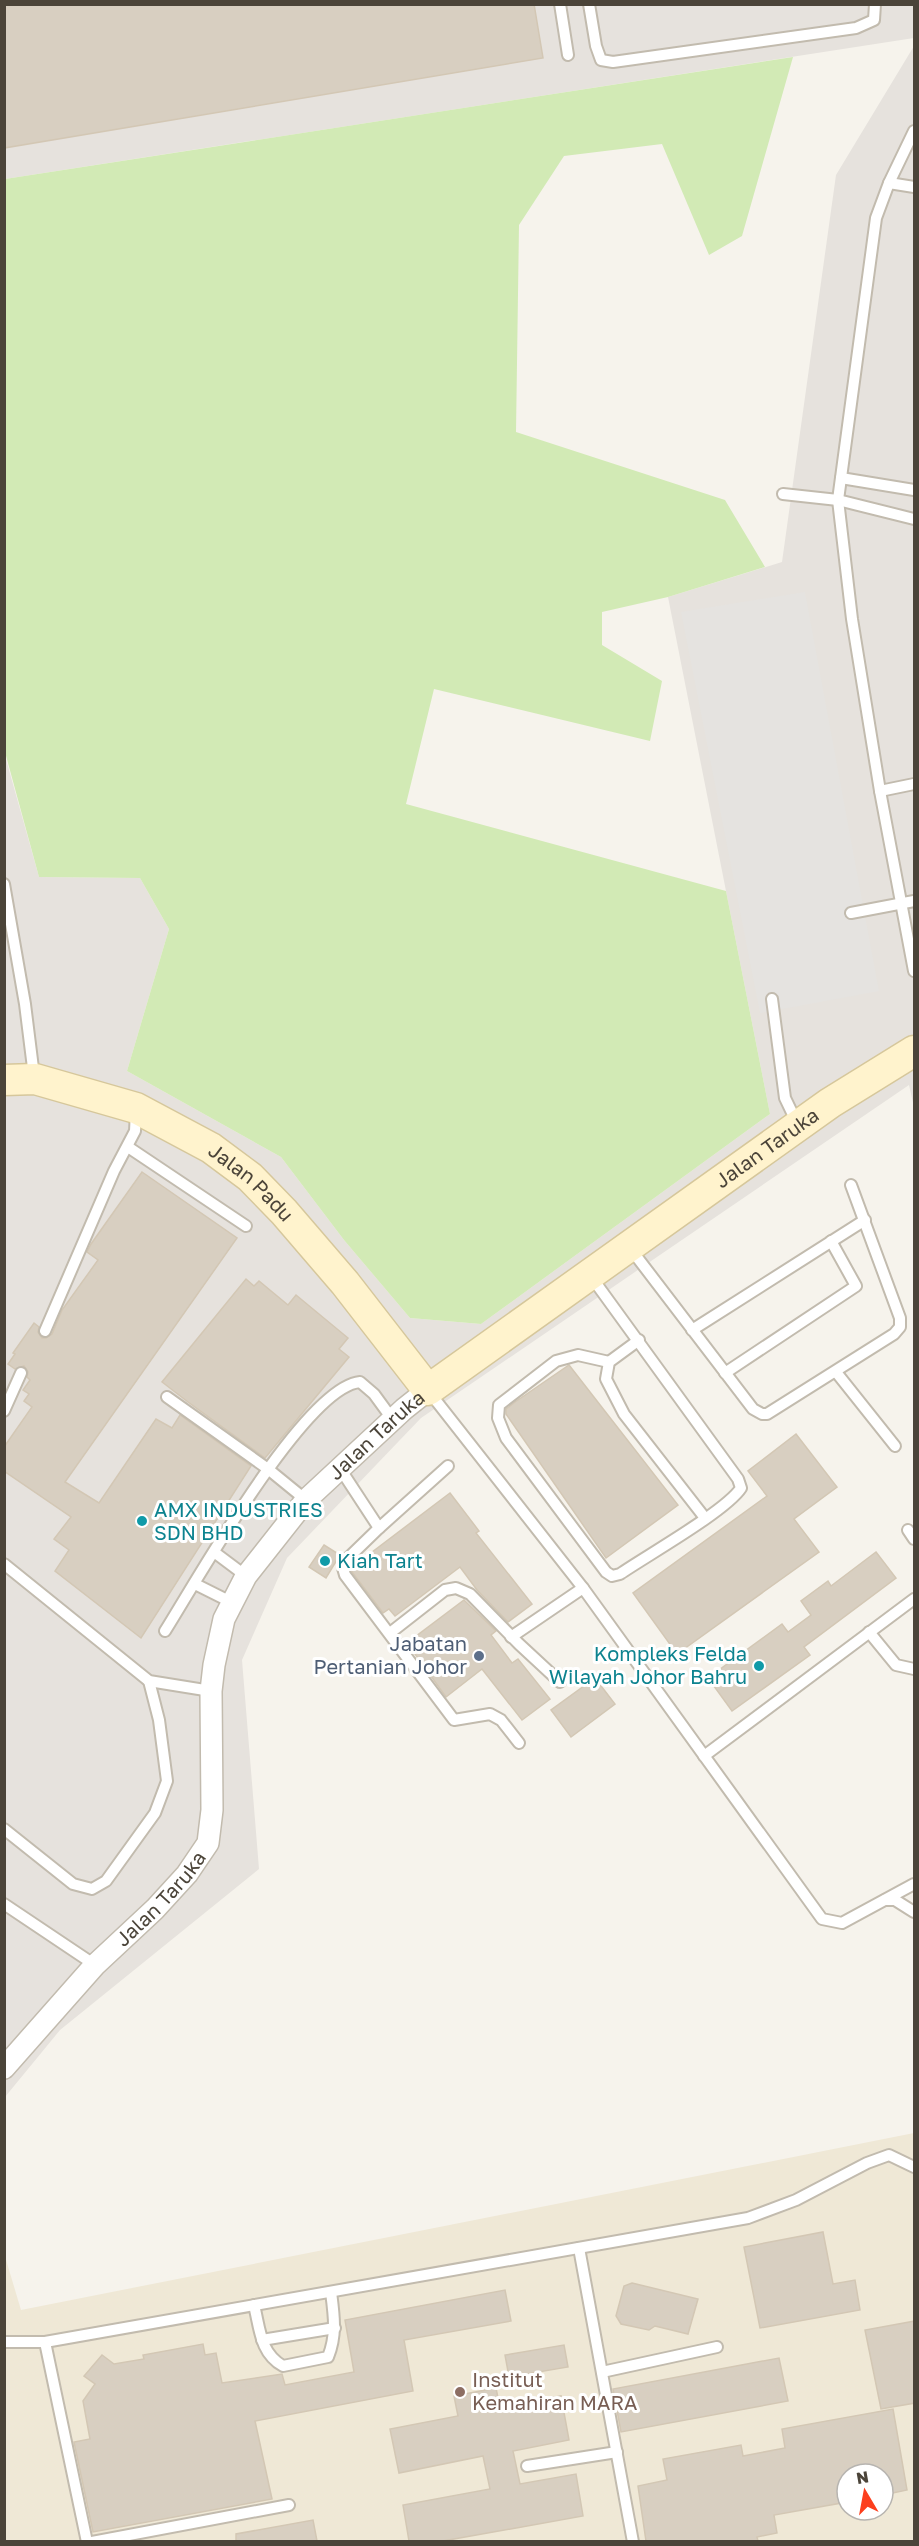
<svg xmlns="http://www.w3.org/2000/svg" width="919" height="2546" font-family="'Golos Text',sans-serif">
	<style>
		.industrial { fill: #e6e2dd }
		.education { fill: #efe8d6; fill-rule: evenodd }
		.green { fill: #d2eab5 }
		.parking { fill: #e5e3e0 }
		.building { fill: #d8cfc1; stroke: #d3c7b4; stroke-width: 1.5 }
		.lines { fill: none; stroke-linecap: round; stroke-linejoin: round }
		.lane-casing { stroke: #c2bbae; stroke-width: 14 }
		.street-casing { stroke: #c2bbae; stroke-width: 24 }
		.secondary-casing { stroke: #d6c79b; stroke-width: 33 }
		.lane { stroke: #fff; stroke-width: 10 }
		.street { stroke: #fff; stroke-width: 21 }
		.secondary { stroke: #fff3cd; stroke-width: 30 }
		.culture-dot { fill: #0f9aa8; stroke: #fff; stroke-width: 2 }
		.service-dot { fill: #5c6f8a; stroke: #fff; stroke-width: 2 }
		.education-dot { fill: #8d6e63; stroke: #fff; stroke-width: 2 }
		.labels { text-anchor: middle; stroke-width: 6; stroke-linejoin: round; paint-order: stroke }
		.street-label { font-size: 20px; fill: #4b4439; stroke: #fff }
		.culture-label { font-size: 20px; fill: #0d838f; stroke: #fff; text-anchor: start }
		.service-label { font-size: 20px; fill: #4e5e75; stroke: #fff; text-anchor: end }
		.education-label { font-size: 20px; fill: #785e54; stroke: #fff; text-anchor: start }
	</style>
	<rect width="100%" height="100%" fill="#f6f3ec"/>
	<g class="industrial">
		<path d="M 5,5 L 914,5 L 914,38 L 5,179 Z"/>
		<path d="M 914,46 L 914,1107 L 909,1085 L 421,1418 L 287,1558 L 242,1660 L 259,1869 L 60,2030 L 5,2097 L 4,752 L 39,877 L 140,878 L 169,929 L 127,1071 L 281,1157 L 344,1240 L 410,1318 L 481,1324 L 770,1114 L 668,597 L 782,562 L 836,175 Z"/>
	</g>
	<path class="education" d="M 914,2133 L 914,2541 L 5,2541 L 4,2253 L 21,2310 ZM 847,2474 L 883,2474 L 883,2510 L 847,2510 Z"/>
	<path class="green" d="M 793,57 L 742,236 L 709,255 L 662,144 L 564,156 L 519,225 L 516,432 L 725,500 L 765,567 L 668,597 L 602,612 L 602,645 L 662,681 L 650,741 L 434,689 L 406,804 L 726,891 L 770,1114 L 481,1324 L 410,1318 L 344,1240 L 281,1157 L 127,1071 L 169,929 L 140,878 L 39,877 L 5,752 L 5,179 Z"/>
	<path class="parking" d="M 805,592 L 879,991 L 760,1013 L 681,612 Z"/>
	<g class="building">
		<path d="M 4,4 L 534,4 L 543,58 L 4,148 Z"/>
		<path d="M 142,1172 L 237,1238 L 65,1482 L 99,1503 L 156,1419 L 172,1428 L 180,1415 L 251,1466 L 141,1638 L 55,1571 L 69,1550 L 54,1539 L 71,1517 L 4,1471 L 4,1447 L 32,1407 L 24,1401 L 29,1394 L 23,1390 L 30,1380 L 27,1377 L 28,1372 L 24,1366 L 15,1369 L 8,1364 L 15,1354 L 13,1353 L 34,1323 L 39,1327 L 38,1332 L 42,1338 L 46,1338 L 52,1334 L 62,1310 L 98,1260 L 87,1252 L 91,1244 Z"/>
		<path d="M 246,1279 L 254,1286 L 259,1281 L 288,1305 L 296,1295 L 348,1338 L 339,1349 L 349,1357 L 265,1458 L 188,1402 L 162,1382 Z"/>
		<path d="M 569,1365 L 678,1505 L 606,1558 L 506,1414 L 506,1409 L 515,1402 Z"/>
		<path d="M 796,1434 L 837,1487 L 794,1519 L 819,1552 L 677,1654 L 633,1593 L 767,1496 L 748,1471 Z"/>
		<path d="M 450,1493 L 479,1531 L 476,1533 L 532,1604 L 508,1622 L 477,1590 L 460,1567 L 395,1616 L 389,1609 L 383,1613 L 352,1572 L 351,1568 Z"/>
		<path d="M 324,1545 L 340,1555 L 326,1578 L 309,1567 Z"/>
		<path d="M 876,1552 L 896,1578 L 804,1647 L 810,1655 L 732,1711 L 708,1678 L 782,1624 L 788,1632 L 811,1615 L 801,1601 L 828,1581 L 831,1586 Z"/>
		<path d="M 464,1600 L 496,1631 L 491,1635 L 512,1663 L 518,1659 L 550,1699 L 522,1720 L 482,1669 L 446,1697 L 407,1643 Z"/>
		<path d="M 595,1678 L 615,1704 L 571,1737 L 551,1710 Z"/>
		<path d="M 823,2232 L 833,2284 L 855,2280 L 860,2310 L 760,2328 L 744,2247 Z"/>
		<path d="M 632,2283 L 698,2299 L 688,2334 L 655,2326 L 649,2330 L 621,2324 L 616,2316 L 624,2286 Z"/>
		<path d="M 505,2290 L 511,2321 L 404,2340 L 413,2391 L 255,2421 L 272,2499 L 93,2532 L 74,2442 L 90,2439 L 83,2401 L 95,2384 L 84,2376 L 102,2355 L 114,2364 L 144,2359 L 143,2355 L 203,2344 L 205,2355 L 216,2353 L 222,2383 L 282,2374 L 285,2385 L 354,2372 L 345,2320 Z"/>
		<path d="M 915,2321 L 915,2403 L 881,2409 L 865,2330 Z"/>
		<path d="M 564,2345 L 568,2367 L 509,2377 L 505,2355 Z"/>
		<path d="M 779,2358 L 788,2401 L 621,2432 L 613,2389 Z"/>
		<path d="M 496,2388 L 500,2408 L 561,2396 L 569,2440 L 513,2451 L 520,2484 L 576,2474 L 583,2516 L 443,2541 L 409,2541 L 403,2505 L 490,2489 L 483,2456 L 399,2473 L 390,2429 L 458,2416 L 454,2396 Z"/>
		<path d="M 893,2409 L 907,2490 L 883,2495 L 883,2474 L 847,2474 L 847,2502 L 774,2515 L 777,2533 L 757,2537 L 758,2541 L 646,2541 L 638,2486 L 667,2480 L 663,2459 L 741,2445 L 743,2456 L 785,2448 L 782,2429 Z"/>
		<path d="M 313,2520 L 317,2541 L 236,2541 L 236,2534 Z"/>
	</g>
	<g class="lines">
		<g class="lane-casing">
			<g id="lane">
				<path d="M 560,4 L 568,55"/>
				<path d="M 589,4 L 596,46 L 601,60 L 613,62 L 856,28 L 874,20 L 875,4"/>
				<path d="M 914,131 L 889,183 L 876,218 L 838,500 L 852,619 L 880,791 L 914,971"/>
				<path d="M 889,183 L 914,187"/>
				<path d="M 841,478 L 914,490"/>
				<path d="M 783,494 L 838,500 L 914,519"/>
				<path d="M 880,791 L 914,784"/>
				<path d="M 4,884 L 25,1004 L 34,1076"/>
				<path d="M 851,913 L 914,901"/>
				<path d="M 772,999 L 785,1098 L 797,1123"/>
				<path d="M 128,1147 L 246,1226"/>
				<path d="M 630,1248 L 753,1409 L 762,1414 L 767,1414 L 894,1334 L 900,1327 L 900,1318 L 851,1185"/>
				<path d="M 590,1275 L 738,1479 L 741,1488 C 726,1511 646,1556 620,1574 L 612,1576 L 606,1572 L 506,1438 L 498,1418 L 499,1405 L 556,1361 L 578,1355 L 609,1362"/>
				<path d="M 692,1330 L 865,1220"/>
				<path d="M 45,1331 L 114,1171 L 135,1131 L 136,1111"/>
				<path d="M 639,1340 L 609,1362 L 606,1379 L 624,1414 L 705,1518"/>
				<path d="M 836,1372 L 895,1446"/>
				<path d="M 725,1373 L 856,1286 L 831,1241"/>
				<path d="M 430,1393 L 583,1588 L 822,1919 L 842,1923 L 914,1884"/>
				<path d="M 167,1397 L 268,1469 L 306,1500"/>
				<path d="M 4,1411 L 21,1373"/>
				<path d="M 448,1466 L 379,1528 L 345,1561 L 343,1568 L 345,1575 L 454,1720 L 490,1714 L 501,1720 L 519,1743"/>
				<path d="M 341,1470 L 379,1528"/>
				<path d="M 908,1530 L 914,1539"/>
				<path d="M 214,1552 L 246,1576"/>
				<path d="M 4,1564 L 149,1681 L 211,1691"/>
				<path d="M 195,1584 L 231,1602"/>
				<path d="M 165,1631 C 196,1582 305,1387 360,1382 L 374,1394 L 393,1420"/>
				<path d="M 869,1632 L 896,1665 L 914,1669"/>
				<path d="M 390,1633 L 445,1590 L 456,1588 L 470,1594 L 519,1644 L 560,1682"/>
				<path d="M 511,1637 L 583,1588"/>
				<path d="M 704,1756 L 914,1599"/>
				<path d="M 4,1829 L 73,1884 L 92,1889 L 106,1881 L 155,1813 L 167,1781 L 159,1720 L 149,1681"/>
				<path d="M 885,1900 L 895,1900 L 914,1912"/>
				<path d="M 4,1904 L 95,1965"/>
				<path d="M 579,2248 L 633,2542"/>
				<path d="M 254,2305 C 260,2329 260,2353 283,2366 L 328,2357 C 337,2335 334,2315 331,2292"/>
				<path d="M 262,2340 L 335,2328"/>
				<path d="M 4,2342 L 45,2342 L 748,2218 L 796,2200 L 867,2163 L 889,2155 L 914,2167"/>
				<path d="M 45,2342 L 87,2542"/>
				<path d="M 602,2372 L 717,2347"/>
				<path d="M 527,2466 L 617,2452"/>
				<path d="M 92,2542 L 289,2505"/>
			</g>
		</g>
		<g class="street-casing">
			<g id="street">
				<path id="s1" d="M 4,2068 L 95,1965 L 155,1909 L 187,1874 L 208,1843 L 212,1810 L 211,1691 L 214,1665 L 224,1619 L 246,1576 L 306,1500 L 404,1409 L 428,1390"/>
			</g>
		</g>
		<g class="secondary-casing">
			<g id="secondary">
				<path id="s2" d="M 4,1080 L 35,1079 L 136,1108 L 211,1148 L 250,1177 L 284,1212 L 345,1283 L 428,1390 L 830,1103 L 914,1051"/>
			</g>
		</g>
		<use href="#lane" class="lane"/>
		<use href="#street" class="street"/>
		<use href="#secondary" class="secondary"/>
	</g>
	<g class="culture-dot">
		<circle cx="142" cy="1521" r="6"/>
		<circle cx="325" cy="1561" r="6"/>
		<circle cx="759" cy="1666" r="6"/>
	</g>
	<circle class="service-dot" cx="479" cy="1656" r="6"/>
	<circle class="education-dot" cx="460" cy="2392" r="6"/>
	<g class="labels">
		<g class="street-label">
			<text dy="7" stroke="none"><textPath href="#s2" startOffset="964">Jalan Taruka</textPath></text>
			<text dy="7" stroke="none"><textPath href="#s2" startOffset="274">Jalan Padu</textPath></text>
			<text dy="7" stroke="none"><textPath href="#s1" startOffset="771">Jalan Taruka</textPath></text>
			<text dy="7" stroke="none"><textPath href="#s1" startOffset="231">Jalan Taruka</textPath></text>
		</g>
		<g class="culture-label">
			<text x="154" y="1517">AMX INDUSTRIES<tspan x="154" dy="23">SDN BHD</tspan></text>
			<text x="337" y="1568">Kiah Tart</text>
			<text x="747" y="1661" text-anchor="end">Kompleks Felda<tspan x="747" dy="23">Wilayah Johor Bahru</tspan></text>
		</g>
		<g class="service-label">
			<text x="467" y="1651">Jabatan<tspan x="467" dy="23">Pertanian Johor</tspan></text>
		</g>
		<g class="education-label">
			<text x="472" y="2387">Institut<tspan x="472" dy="23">Kemahiran MARA</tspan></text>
		</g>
	</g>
	<rect width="919" height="2546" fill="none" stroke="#4b4439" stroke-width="12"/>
	<g transform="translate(865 2492) rotate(350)"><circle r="28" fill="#ffffff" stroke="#b7b4b0" stroke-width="1.5"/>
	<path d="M0-4.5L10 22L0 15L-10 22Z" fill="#fc3f1d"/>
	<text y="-9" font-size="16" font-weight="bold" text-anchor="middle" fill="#4b4439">N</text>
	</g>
</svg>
